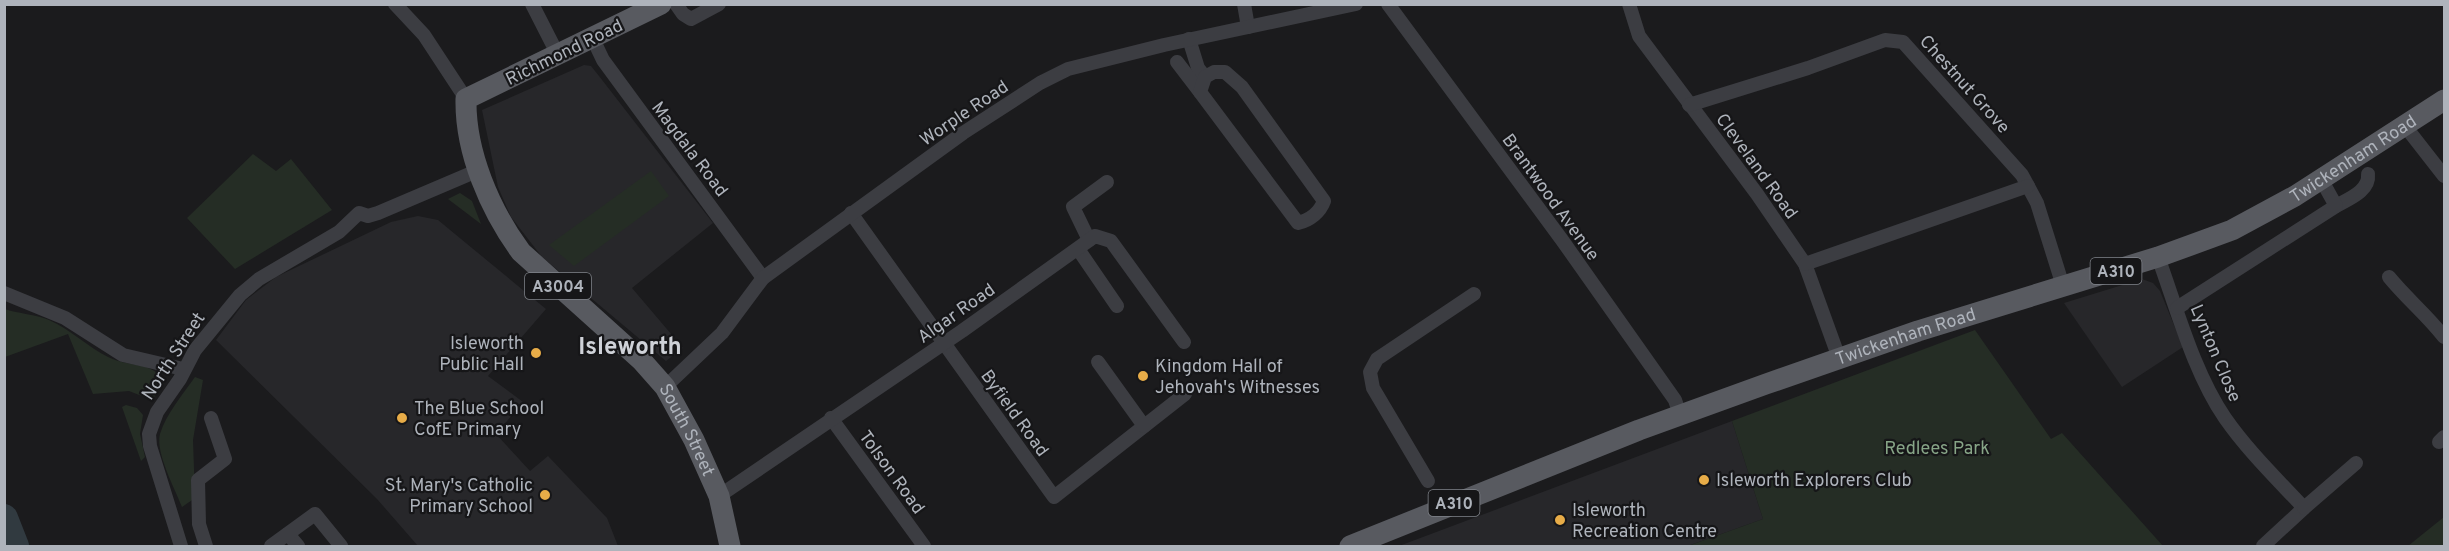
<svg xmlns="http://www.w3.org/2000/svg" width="2449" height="551" font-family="Overpass,sans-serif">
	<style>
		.built { fill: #27272a }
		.green { fill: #252d25 }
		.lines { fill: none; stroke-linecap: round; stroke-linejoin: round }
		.river { stroke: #313a40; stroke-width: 28 }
		.minor { stroke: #3c3d42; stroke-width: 14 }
		.primary { stroke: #585a60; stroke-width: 21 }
		.poi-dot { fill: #e7ac48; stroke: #161618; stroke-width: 2 }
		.labels { text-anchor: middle; stroke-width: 4.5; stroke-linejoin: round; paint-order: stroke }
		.shield { fill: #161618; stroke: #80848a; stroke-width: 1.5 }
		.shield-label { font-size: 16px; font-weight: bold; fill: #aeb3bb }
		.street-label { font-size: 18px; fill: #aeb3bb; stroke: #161618 }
		.poi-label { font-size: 18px; fill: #aeb3bb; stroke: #161618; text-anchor: start }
		.park-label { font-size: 18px; fill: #87a587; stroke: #161618 }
		.district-label { font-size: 24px; font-weight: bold; fill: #cfd2d8; stroke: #161618 }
	</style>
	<rect width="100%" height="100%" fill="#1b1b1d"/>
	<g class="built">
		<path d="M 584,65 L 591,66 L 599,76 L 713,223 L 632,288 L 683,348 L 666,361 L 542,257 L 511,217 L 498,187 L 482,110 Z"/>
		<path d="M 418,216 L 438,220 L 546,309 L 488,376 L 523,402 L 496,434 L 530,471 L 548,456 L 607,518 L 618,546 L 418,546 L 377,499 L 216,340 L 246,300 L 276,277 L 391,222 Z"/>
		<path d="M 2142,279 L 2153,283 L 2160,291 L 2183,347 L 2122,387 L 2064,303 Z"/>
		<path d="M 1732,421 L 1763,519 L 1688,546 L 1399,546 Z"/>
	</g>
	<g class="green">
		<path d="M 253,154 L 276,171 L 291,159 L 332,210 L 235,269 L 187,218 Z"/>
		<path d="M 651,171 L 669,196 L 574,266 L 549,245 Z"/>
		<path d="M 460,193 L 472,201 L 481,224 L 448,199 Z"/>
		<path d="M 5,309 C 19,314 35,314 49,320 C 71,330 88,347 108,357 C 129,368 151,360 165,382 L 152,400 L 129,391 L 93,394 L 68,334 L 5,357 Z"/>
		<path d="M 1975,330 L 2051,439 L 2062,433 L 2163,546 L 1688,546 L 1763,519 L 1732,421 Z"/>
		<path d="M 195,377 L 203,380 L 193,440 L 195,498 L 182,507 C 175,489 155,452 160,434 C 166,414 183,394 195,377 Z"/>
		<path d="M 126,405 L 137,408 L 143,415 L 140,434 L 145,457 L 141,461 L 122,407 Z"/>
		<path d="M 2444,517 L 2444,546 L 2408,546 Z"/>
		<path d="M 18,526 L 27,546 L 8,546 L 5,540 L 5,528 Z"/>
	</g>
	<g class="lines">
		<path class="river" d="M 4,518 L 15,546"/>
		<g class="minor">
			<path d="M 395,4 L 424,35 L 466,99"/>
			<path d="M 532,4 L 558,55"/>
			<path d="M 676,4 L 683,14 L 691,19 L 719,4"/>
			<path d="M 1244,4 L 1248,27"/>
			<path d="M 1388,4 L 1562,240 L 1675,400 L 1680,415"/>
			<path d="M 1629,4 L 1639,36 L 1757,194 L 1805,264 L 1839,358"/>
			<path d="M 593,39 L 603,60 L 763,278"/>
			<path d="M 1189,39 L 1198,68 L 1205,77"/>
			<path d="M 1177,62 L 1200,92"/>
			<path d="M 1214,72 L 1225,72 L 1242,87 L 1324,201 C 1320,212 1310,220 1298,223 L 1200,92 L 1205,77 Z"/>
			<path d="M 1689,105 L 1808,68 L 1885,40 L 1903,42 L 2022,175 L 2037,203 L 2063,286"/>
			<path d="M 2405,126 L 2444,176"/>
			<path d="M 2336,206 C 2348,199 2370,191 2368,174"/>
			<path d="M 851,213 L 1054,497 L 1185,394"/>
			<path d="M 1089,240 L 1073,207 L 1107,182"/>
			<path d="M 1078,249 L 1117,306"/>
			<path d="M 2158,257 C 2177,309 2194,373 2225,418 C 2248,451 2277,479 2304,508 L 2263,546"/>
			<path d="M 1805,264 L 2028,186"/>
			<path d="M 2389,277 C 2407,299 2427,315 2444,337"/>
			<path d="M 4,293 L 65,318 L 123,355 L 183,369"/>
			<path d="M 2177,308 L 2336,206 L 2321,179"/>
			<path d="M 1098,362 L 1144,426"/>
			<path d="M 665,387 L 722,333 L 763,278 L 963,133 L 1040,83 L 1068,69 L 1164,45 L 1356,4"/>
			<path d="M 831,418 L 924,546"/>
			<path d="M 2439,442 L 2444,437"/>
			<path d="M 1428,481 L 1373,388 L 1370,372 L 1377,359 L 1474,294"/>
			<path d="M 719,496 L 962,331 L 1095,236 L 1111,241 L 1184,342"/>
			<path d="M 2304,508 L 2356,463"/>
			<path d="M 288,534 L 298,546"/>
			<path d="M 181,546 L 150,446 L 149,434 L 157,412 L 180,379 L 195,350 L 240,295 L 259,279 L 339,232 L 359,213 L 368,216 L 378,213 L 479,170"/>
			<path d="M 206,546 L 199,524 L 198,480 L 225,459 L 211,418"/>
			<path d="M 271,546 L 315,514 L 341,546"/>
		</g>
		<g class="primary">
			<path id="s1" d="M 661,4 L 466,99 C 465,152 490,210 521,252 L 642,361 L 665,387 L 694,440 L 719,496 L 730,546"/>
			<path id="s2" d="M 1350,546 L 1639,430 L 1766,384 L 1918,331 L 2158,257 L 2232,230 L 2295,196 L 2444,100"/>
		</g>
	</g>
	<g class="poi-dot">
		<circle cx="536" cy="353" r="6"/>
		<circle cx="1143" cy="376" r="6"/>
		<circle cx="402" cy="418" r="6"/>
		<circle cx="1704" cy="480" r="6"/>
		<circle cx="545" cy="495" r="6"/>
		<circle cx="1560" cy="520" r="6"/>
	</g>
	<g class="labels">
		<g class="shield">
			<rect x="2090.5" y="258" width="51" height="26" rx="4.5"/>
			<rect x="525" y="273" width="66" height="26" rx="4.5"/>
			<rect x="1428.5" y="490" width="51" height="26" rx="4.5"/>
		</g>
		<g class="shield-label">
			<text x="2116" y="277">A310</text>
			<text x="558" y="292">A3004</text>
			<text x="1454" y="509">A310</text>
		</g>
		<g class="street-label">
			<text transform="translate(564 52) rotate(-26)" y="6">Richmond Road</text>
			<text transform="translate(1965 84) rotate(48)" y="6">Chestnut Grove</text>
			<text transform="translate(964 113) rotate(-34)" y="6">Worple Road</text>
			<text transform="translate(690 149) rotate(53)" y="6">Magdala Road</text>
			<text dy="6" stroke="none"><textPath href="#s2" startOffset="1078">Twickenham Road</textPath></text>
			<text transform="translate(1757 166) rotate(54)" y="6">Cleveland Road</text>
			<text transform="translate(1551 197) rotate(54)" y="6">Brantwood Avenue</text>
			<text transform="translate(956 313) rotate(-35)" y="6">Algar Road</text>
			<text dy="6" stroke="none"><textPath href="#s2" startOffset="594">Twickenham Road</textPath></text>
			<text transform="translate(2216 353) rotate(67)" y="6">Lynton Close</text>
			<text transform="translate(173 356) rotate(-57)" y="6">North Street</text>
			<text transform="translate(1015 413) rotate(54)" y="6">Byfield Road</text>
			<text dy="6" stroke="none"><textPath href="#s1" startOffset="628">South Street</textPath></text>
			<text transform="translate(892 472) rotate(54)" y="6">Tolson Road</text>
		</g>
		<g class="poi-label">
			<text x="524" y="349" text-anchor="end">Isleworth<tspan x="524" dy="21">Public Hall</tspan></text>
			<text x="1155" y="372">Kingdom Hall of<tspan x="1155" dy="21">Jehovah's Witnesses</tspan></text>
			<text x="414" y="414">The Blue School<tspan x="414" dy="21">CofE Primary</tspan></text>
			<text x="1716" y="486">Isleworth Explorers Club</text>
			<text x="533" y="491" text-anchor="end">St. Mary's Catholic<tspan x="533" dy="21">Primary School</tspan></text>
			<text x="1572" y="516">Isleworth<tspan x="1572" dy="21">Recreation Centre</tspan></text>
		</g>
		<g class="park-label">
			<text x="1937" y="454">Redlees Park</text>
		</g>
		<g class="district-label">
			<text x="630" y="354">Isleworth</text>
		</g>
	</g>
	<rect width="2449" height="551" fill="none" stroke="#aeb3bb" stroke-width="12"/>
</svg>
